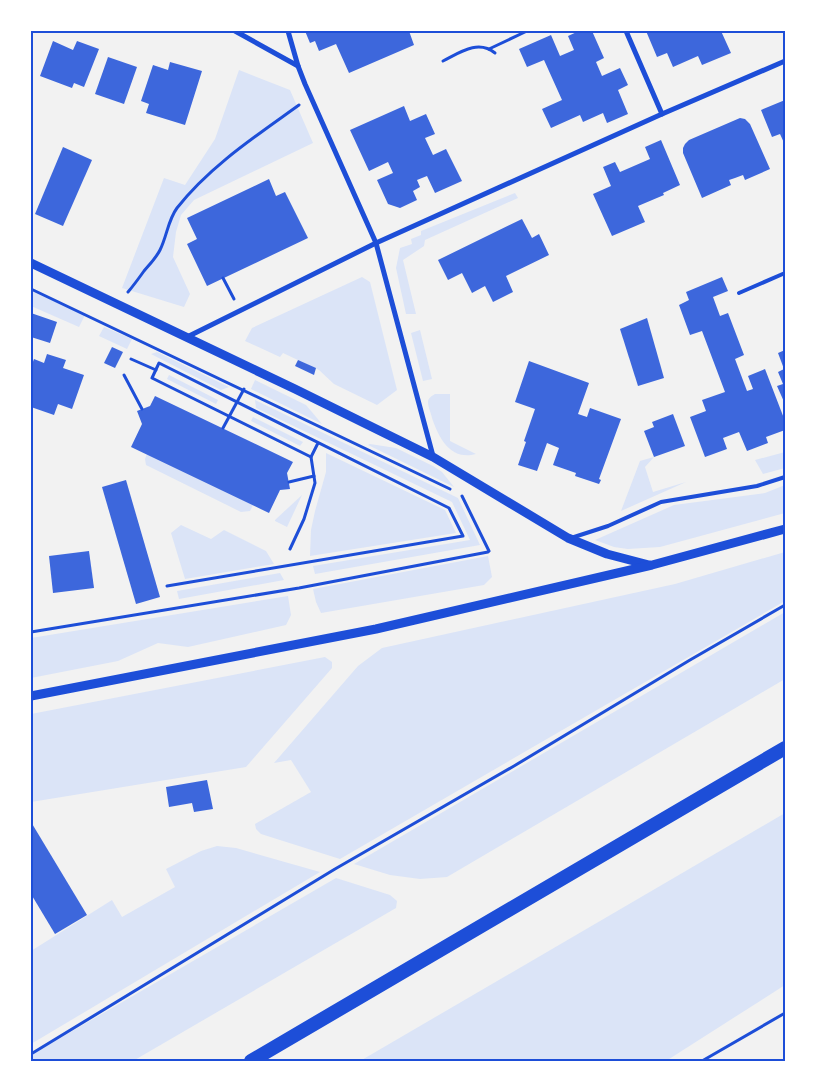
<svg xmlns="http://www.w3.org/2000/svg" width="816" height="1092" font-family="'IBM Plex Sans',sans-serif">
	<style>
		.green { fill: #dbe4f7 }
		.building { fill: #3d67dc }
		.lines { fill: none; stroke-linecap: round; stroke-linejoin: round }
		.path { stroke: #1d4ed8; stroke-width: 3 }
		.service { stroke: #1d4ed8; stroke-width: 4 }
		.minor { stroke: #1d4ed8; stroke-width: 5 }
		.tertiary { stroke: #1d4ed8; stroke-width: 9 }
		.trunk { stroke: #1d4ed8; stroke-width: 14 }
		.neatline { fill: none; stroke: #1d4ed8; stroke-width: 2 }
	</style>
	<rect width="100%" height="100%" fill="#f2f2f2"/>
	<g class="green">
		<path d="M 239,70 L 290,90 L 313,143 L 194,200 L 181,215 L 176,232 L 173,257 L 190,294 L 184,307 L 122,288 L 164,178 L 185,185 L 215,139 Z"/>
		<path d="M 515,193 L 518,198 L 425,240 L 424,246 L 403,260 L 416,314 L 406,314 L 396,268 L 400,248 L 412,244 L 411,239 L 421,235 L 421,231 Z"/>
		<path d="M 362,277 L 370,282 L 397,390 L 377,405 L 334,384 L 319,370 L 283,353 L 280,357 L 245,341 L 252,328 Z"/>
		<path d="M 31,291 L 85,315 L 79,327 L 31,306 Z"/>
		<path d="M 104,327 L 132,339 L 127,349 L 99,336 Z"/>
		<path d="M 420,330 L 432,379 L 423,381 L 411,333 Z"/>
		<path d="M 157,352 L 229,387 L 221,390 L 151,354 Z"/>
		<path d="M 169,375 L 218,400 L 216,404 L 167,379 Z"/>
		<path d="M 255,380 L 306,405 L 322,424 L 251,389 Z"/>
		<path d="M 435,394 L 450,394 L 450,441 L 476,454 C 451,461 439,439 432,418 C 431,413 428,407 428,402 C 428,398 432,396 435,394 Z"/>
		<path d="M 255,400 L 458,498 L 480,545 L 315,574 L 313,566 L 470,540 L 452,502 L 256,408 Z"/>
		<path d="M 253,417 L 303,442 L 300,446 L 251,421 Z"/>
		<path d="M 370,444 L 396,448 L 433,466 L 442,472 L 454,487 L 368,445 Z"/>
		<path d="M 785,452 L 785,468 L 763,474 L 755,460 Z"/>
		<path d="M 326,453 L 445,510 L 456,533 L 310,556 L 311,530 L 315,511 L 326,472 Z"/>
		<path d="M 147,454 L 253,505 L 250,511 L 241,512 L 146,465 L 145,459 Z"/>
		<path d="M 654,457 L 645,467 L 653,492 L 686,482 L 621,511 L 640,461 Z"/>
		<path d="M 785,485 L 785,513 L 660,547 L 628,549 L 614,547 L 595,540 L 674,505 L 765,493 Z"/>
		<path d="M 302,495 L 287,527 L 275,521 L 275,520 Z"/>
		<path d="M 181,525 L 211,539 L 224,530 L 266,551 L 274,564 L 185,579 L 171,533 Z"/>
		<path d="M 785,552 L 785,601 L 340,859 L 261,834 L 256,829 L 255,824 L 311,792 L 291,760 L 274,763 L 358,666 L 382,648 L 675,584 Z"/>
		<path d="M 488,556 L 492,577 L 484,585 L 321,613 L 316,602 L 313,589 Z"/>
		<path d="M 280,573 L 284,580 L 179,599 L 177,591 Z"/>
		<path d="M 288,596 L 291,615 L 286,625 L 188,647 L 158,643 L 118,661 L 31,678 L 31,638 Z"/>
		<path d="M 785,612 L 785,679 L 447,877 L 420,879 L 390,875 L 354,864 Z"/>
		<path d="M 325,657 L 332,662 L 332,668 L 246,767 L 31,802 L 31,714 Z"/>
		<path d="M 785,813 L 785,985 L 666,1061 L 360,1061 Z"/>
		<path d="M 217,846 L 236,848 L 320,872 L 31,1044 L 31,951 L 112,900 L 122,917 L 175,887 L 166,869 L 201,851 Z"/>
		<path d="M 336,878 L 390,895 L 397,901 L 396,908 L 133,1061 L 31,1061 L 31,1055 Z"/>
	</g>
	<g class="building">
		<path d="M 305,31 L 409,31 L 414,45 L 349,73 L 336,44 L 319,51 L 315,41 L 310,43 Z"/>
		<path d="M 579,31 L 592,31 L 604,58 L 596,62 L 602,76 L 620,68 L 628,85 L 618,90 L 628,114 L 607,123 L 603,113 L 583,122 L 580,115 L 551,128 L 542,109 L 562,100 L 544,60 L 527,67 L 519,49 L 551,35 L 560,56 L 574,50 L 568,36 Z"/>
		<path d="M 646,31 L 696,31 L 697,33 L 700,31 L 721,31 L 731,53 L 702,65 L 698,56 L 673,67 L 667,53 L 657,57 Z"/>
		<path d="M 53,41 L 73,50 L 77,41 L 99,49 L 84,87 L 74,83 L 72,88 L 40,76 Z"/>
		<path d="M 108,57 L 137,67 L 124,104 L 95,94 Z"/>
		<path d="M 170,62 L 202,71 L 185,125 L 146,113 L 149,104 L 141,101 L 153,65 L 168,70 Z"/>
		<path d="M 785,100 L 785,145 L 780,134 L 772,137 L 761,110 Z"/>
		<path d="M 404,106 L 410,121 L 426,114 L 435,134 L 425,138 L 433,155 L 446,149 L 462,181 L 435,193 L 427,176 L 417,180 L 420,187 L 413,191 L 417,200 L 400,208 L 388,204 L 377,180 L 393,173 L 388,162 L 369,171 L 350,130 Z"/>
		<path d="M 740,118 L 745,119 L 750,124 L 770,169 L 745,180 L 743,175 L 735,178 L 729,180 L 731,185 L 702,198 L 683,153 L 683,148 L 685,144 L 689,140 Z"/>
		<path d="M 661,140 L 680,185 L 663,193 L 664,195 L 638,206 L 645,222 L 612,236 L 593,194 L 611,186 L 603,167 L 615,162 L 620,172 L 650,159 L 645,147 Z"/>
		<path d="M 63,147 L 92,160 L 63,226 L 35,214 Z"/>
		<path d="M 269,179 L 276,196 L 285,192 L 308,238 L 207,286 L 187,244 L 197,239 L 187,218 Z"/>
		<path d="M 522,219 L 532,238 L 539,234 L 549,255 L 506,276 L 513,292 L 493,302 L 485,286 L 472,293 L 462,273 L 448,280 L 438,260 Z"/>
		<path d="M 722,277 L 728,291 L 713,297 L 720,316 L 728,313 L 744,355 L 735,359 L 747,391 L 753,389 L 748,376 L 765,369 L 785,421 L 785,430 L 766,437 L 768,443 L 747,451 L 739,432 L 723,438 L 727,449 L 705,457 L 690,417 L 706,411 L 702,400 L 725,392 L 702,331 L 690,335 L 679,305 L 689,300 L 686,292 Z"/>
		<path d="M 31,313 L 57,322 L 50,343 L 31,337 Z"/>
		<path d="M 647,318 L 664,378 L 638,386 L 620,329 Z"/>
		<path d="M 112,347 L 123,352 L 115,368 L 104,363 Z"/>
		<path d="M 785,350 L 785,404 L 777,386 L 783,384 L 778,372 L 784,369 L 778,353 Z"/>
		<path d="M 47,354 L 66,360 L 63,368 L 84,375 L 72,409 L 58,404 L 54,415 L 31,407 L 31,367 L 34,359 L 44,363 Z"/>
		<path d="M 298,360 L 316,368 L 314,375 L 295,366 Z"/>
		<path d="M 529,361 L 589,383 L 578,414 L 587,417 L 590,408 L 621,419 L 599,479 L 601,480 L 599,484 L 575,476 L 576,473 L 553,465 L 559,448 L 547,443 L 537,471 L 518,465 L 526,442 L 524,441 L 535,409 L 515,402 Z"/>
		<path d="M 155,396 L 293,462 L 287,473 L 290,489 L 280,490 L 269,513 L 131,447 L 142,424 L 137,411 L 150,406 Z"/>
		<path d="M 673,414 L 685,446 L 654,457 L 644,431 L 654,427 L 652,422 Z"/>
		<path d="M 126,480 L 160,597 L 136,604 L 102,487 Z"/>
		<path d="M 89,551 L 94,588 L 53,593 L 49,556 Z"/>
		<path d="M 207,780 L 213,809 L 194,812 L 192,803 L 169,807 L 166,787 Z"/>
		<path d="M 31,822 L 87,915 L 55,934 L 31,894 Z"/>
	</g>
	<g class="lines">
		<g class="path">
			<path d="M 489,49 L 527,31"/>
			<path d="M 443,61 C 459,53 478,39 495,53"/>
			<path d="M 223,278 L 234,299"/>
			<path d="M 31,289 L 450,489"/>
			<path d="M 128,292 C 134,285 139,278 144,271 C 150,264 156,258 160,250 C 167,236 168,220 177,208 C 210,166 256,136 299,105"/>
			<path d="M 131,359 L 156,370"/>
			<path d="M 124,375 L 142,409"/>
			<path d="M 223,428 L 244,389"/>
			<path d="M 289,482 L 314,476"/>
			<path d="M 462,496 L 489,551"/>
			<path d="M 290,549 L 304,519 L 315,483 L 311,457"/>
			<path d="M 167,586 L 463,536 L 449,508 L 159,363 L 152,378 L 311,457 L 318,443"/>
			<path d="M 31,632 L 299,588 L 488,552"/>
			<path d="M 31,1054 L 335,869 L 514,766 L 690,660 L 785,605"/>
			<path d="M 702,1061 L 785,1013"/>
		</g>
		<g class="service">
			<path d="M 739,293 L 785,273"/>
			<path d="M 571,538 L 608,526 L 661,502 L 757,486 L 785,477"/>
		</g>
		<g class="minor">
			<path d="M 235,31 L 298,66"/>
			<path d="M 288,31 L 298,66 L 305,84 L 376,243 L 433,456"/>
			<path d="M 626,31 L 662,114"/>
			<path d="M 187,337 L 376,243 L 662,114 L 785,61"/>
		</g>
		<g class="tertiary">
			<path d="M 31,263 L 295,389 L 433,457 L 568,538 L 607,554 L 649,565"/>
			<path d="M 31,696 L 376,629 L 652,565 L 785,529"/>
		</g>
		<path class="trunk" d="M 251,1061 L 785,748"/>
	</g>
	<rect width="816" height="1092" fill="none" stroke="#ffffff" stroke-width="65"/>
	<rect x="32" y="32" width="752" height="1028" class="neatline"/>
</svg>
